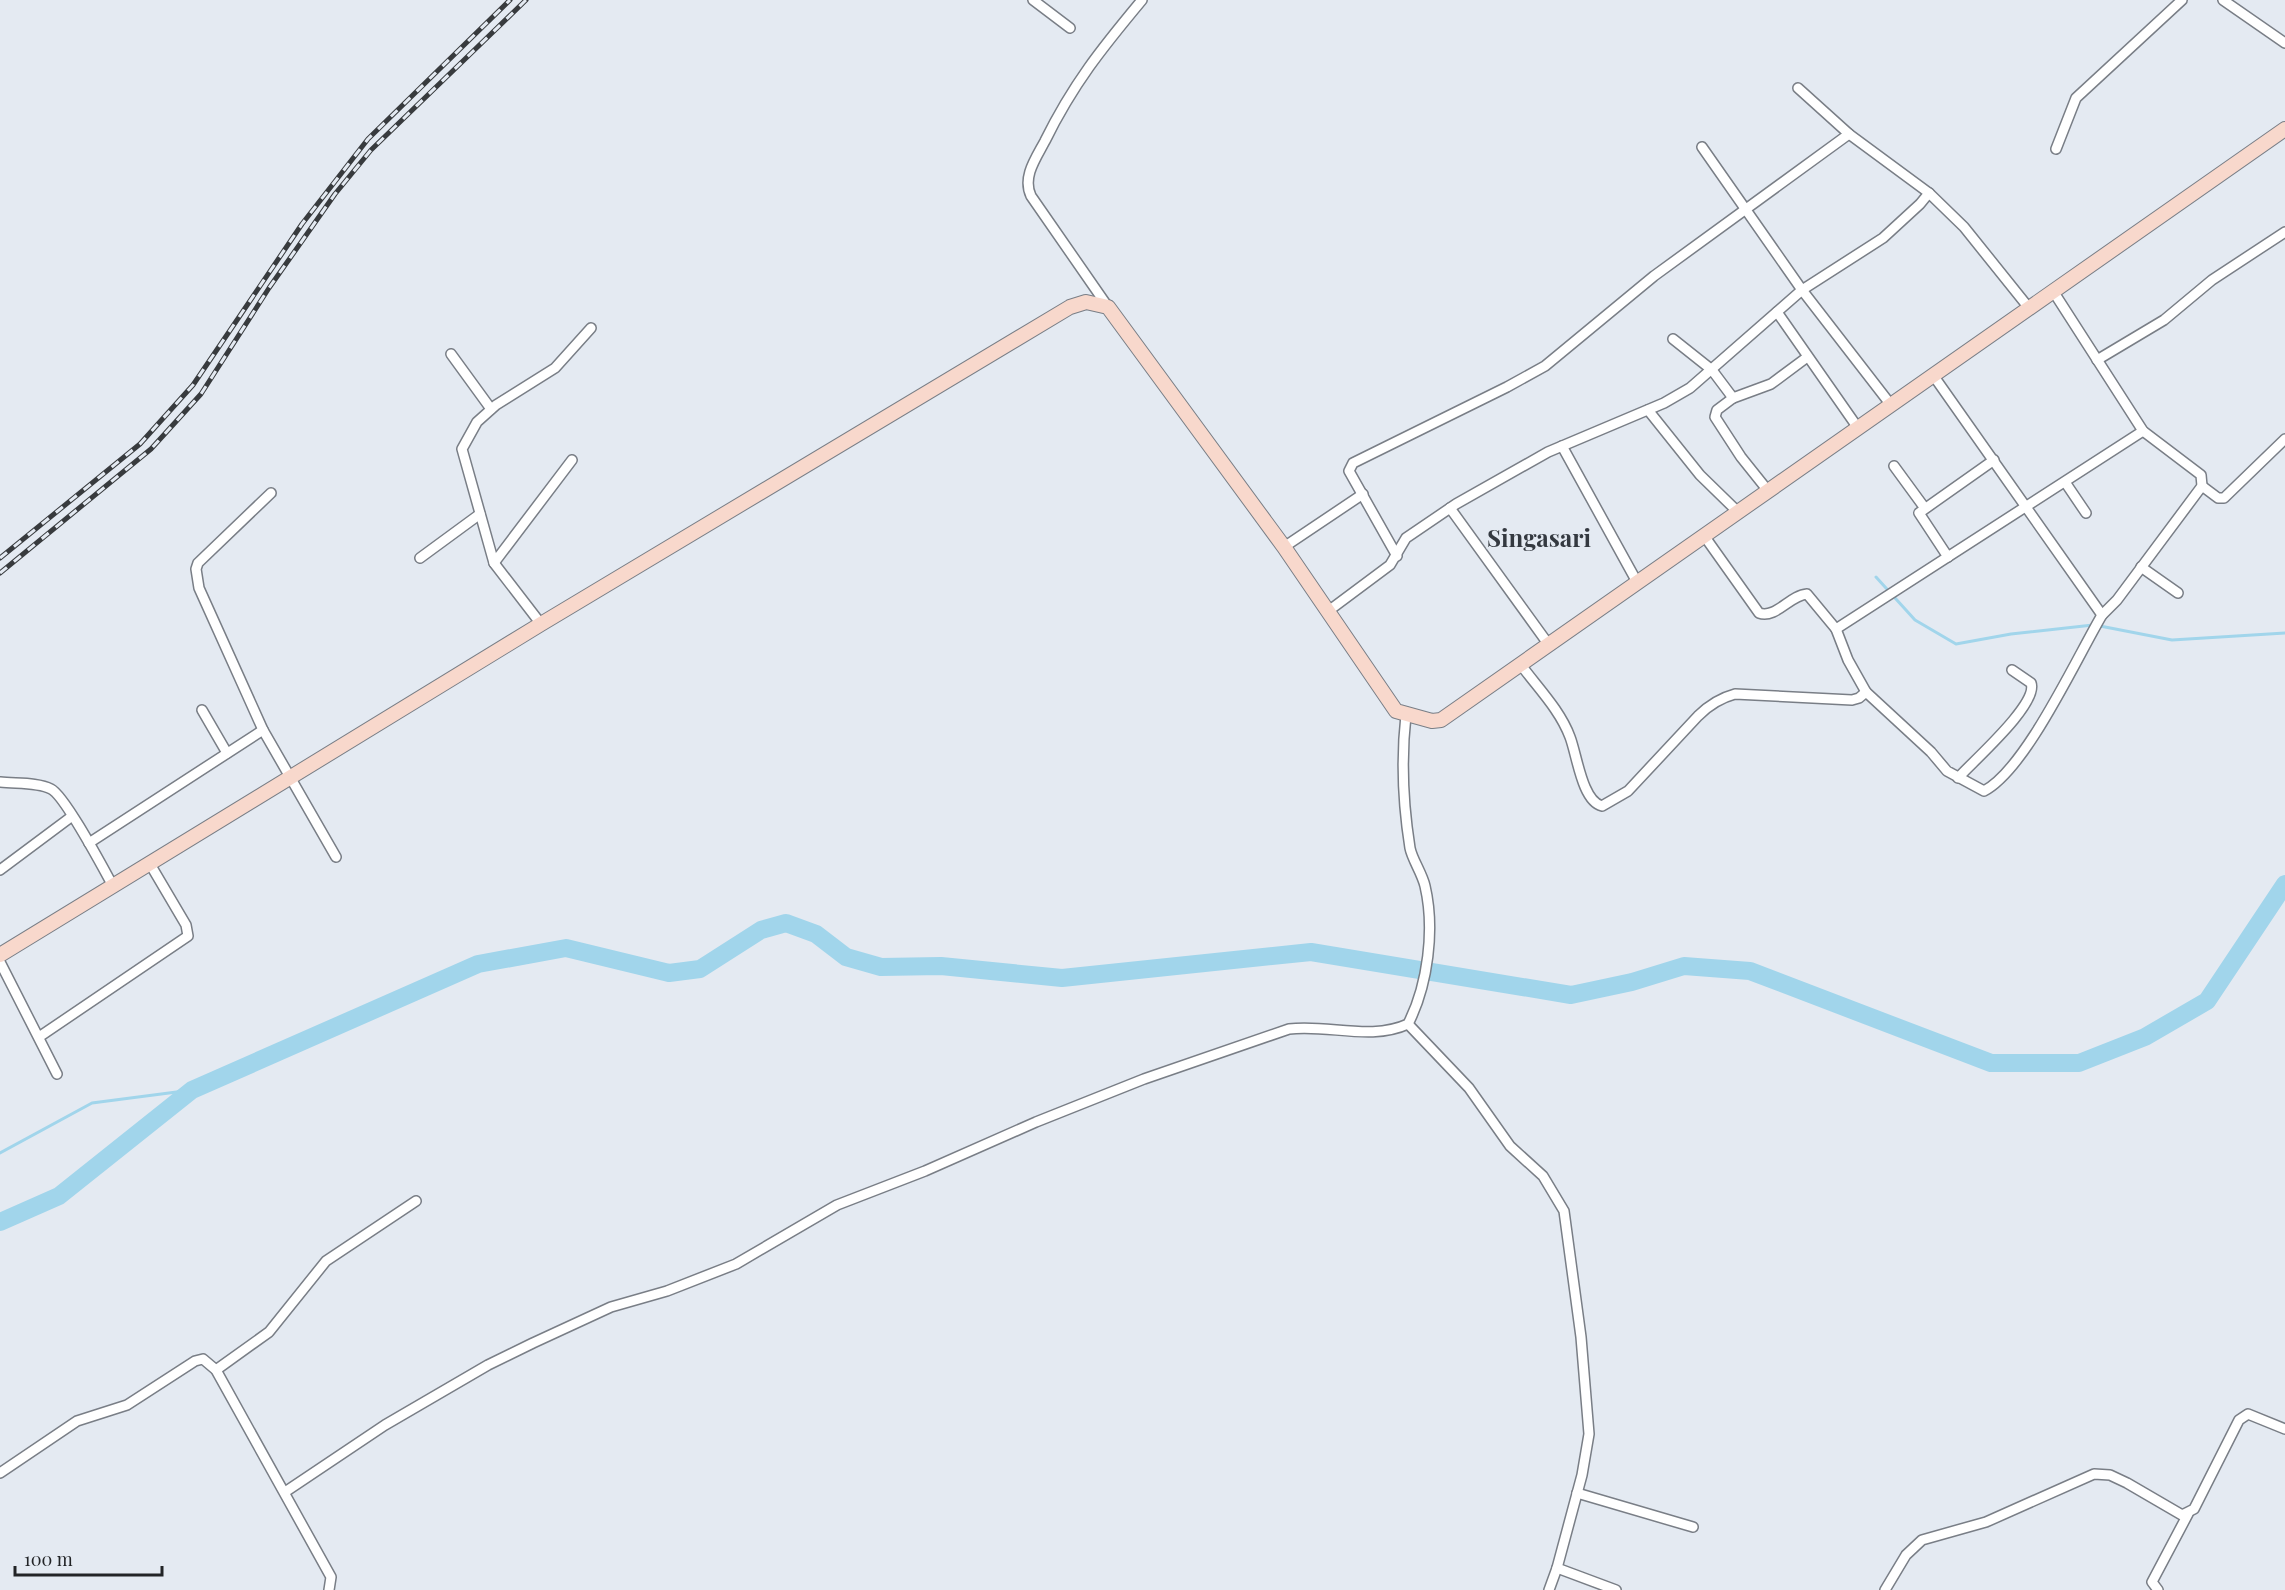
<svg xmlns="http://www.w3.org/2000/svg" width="2285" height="1590" font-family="'Playfair Display',serif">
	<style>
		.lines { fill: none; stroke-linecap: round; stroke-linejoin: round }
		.stream { stroke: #a1d5eb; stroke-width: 3 }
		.river { stroke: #a1d5eb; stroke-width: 18 }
		.street-casing { stroke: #797e86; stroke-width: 12 }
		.secondary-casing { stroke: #797e86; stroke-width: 16 }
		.street { stroke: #fff; stroke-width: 9 }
		.secondary { stroke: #f8d8cc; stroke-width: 14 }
		.rail-casing { stroke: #383b3e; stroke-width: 5 }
		.rail { stroke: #e4eaf2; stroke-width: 3; stroke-dasharray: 9; stroke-linecap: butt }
		.labels { text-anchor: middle; stroke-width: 4.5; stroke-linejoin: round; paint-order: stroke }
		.quarter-label { font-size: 24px; font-weight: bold; fill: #343940; stroke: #e4eaf2 }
	</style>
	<rect width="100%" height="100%" fill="#e4eaf2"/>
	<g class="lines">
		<g class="stream">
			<path d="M 1876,577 L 1915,620 L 1956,644 L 2011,634 L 2093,625"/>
			<path d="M 2100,626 L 2172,640 L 2285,633"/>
			<path d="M 0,1153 L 92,1103 L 192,1090"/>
		</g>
		<path class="river" d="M 0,1222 L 59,1196 L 192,1090 L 478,964 L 566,948 L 669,973 L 700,969 L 761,930 L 786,923 L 816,934 L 846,957 L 881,967 L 941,966 L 1062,978 L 1311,952 L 1571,995 L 1632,982 L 1684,966 L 1750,971 L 1991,1063 L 2079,1063 L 2145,1037 L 2207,1001 L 2285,884"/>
		<g class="street-casing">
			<g id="street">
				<path d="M 1033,0 L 1070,28"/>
				<path d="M 2223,0 L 2285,43"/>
				<path d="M 1798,88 L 1849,134"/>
				<path d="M 1702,147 L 1802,290 L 1891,405"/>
				<path d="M 2056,149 L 2076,98 L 2182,0"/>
				<path d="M 1108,307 L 1031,196 C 1022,177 1036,158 1045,141 C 1073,84 1102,48 1142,0"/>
				<path d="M 1777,312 L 1858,428"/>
				<path d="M 1673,339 L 1712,370 L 1733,398 L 1771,384 L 1806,358"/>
				<path d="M 451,354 L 491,409"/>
				<path d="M 2097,360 L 2164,320 L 2212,280 L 2285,232"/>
				<path d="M 1933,375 L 2102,615"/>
				<path d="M 1733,398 L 1717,410 L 1715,417 L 1741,457 L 1769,492"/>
				<path d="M 1648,410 L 1700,475 L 1739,513"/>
				<path d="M 1562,446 L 1637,582"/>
				<path d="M 1894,466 L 1924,507"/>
				<path d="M 2065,482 L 2086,513"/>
				<path d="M 2202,486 L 2218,498 L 2224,498 L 2285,439"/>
				<path d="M 271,493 L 198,563 L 196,569 L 199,588 L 263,730 L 336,857"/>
				<path d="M 1450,508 L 1549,645"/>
				<path d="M 1705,537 L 1759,613 C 1776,619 1790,595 1807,594 L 1836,629 L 2143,431"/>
				<path d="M 1284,547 L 1363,494"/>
				<path d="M 1397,556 L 1349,471 L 1353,463 L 1507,387 L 1545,366 L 1654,276 L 1849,134 L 1929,193 L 1964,227 L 2029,308"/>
				<path d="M 1948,557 L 1919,513 L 1994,460"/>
				<path d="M 420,558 L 480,514"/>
				<path d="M 494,563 L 572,460"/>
				<path d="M 2141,567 L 2178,593"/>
				<path d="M 1327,612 L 1390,565 L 1406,538 L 1456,504 L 1548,452 L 1664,403 L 1690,388 L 1802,290 L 1883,238 L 1920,204 L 1929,193"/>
				<path d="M 541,624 L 494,563 L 462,449 L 477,422 L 496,405 L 555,368 L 591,328"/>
				<path d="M 1836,629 L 1848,660 L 1866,692 L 1931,752 L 1947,771 L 1984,791 C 2026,769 2076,659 2102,615 L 2117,600 L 2202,486 L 2201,475 L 2143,431 L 2053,291"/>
				<path d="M 1521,665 C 1538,688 1560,710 1570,737 C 1577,755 1582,801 1602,806 L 1628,791 L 1698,716 C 1709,705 1720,698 1735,694 L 1852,700 L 1859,698 L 1866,692"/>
				<path d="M 202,710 L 227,753"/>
				<path d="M 1958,778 C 1972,762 2039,704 2031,683 L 2012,670"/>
				<path d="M 0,782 C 15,784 37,782 51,789 C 65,796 103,868 113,886"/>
				<path d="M 89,843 L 263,730"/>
				<path d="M 0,870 L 71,817"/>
				<path d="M 0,962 L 57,1074"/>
				<path d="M 1408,1024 L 1469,1088 L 1510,1146 L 1543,1176 L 1564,1211 L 1581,1337 L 1589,1434 L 1582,1475 L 1557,1568 L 1616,1590"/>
				<path d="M 39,1037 L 188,936 L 186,925 L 150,864"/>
				<path d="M 216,1370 L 269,1332 L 326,1261 L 416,1201"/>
				<path d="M 0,1473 L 77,1421 L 127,1405 L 195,1361 L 203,1359 L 216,1370 L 331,1577 L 329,1590"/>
				<path d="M 285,1492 L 385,1425 L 488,1365 L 533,1343 L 611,1307 L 667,1291 L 736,1264 L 837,1205 L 925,1171 L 1036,1122 L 1144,1079 L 1289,1029 C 1328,1024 1371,1041 1408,1024 C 1428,985 1435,929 1425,886 C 1422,873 1412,859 1410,848 C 1403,804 1401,759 1406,715"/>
				<path d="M 1577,1493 L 1693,1527"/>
				<path d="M 1549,1590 L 1557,1568"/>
				<path d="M 1885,1590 L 1906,1555 L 1922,1540 L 1986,1522 L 2094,1474 L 2110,1475 L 2127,1483 L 2182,1515 L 2194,1509 L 2239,1420 L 2248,1414 L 2285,1429"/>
				<path d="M 2158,1590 L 2152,1582 L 2188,1514"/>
			</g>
		</g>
		<g class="secondary-casing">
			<path id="secondary" d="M 0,955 L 541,624 L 1070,307 L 1086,302 L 1108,307 L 1284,547 L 1396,711 L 1432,721 L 1441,720 L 2285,129"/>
		</g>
		<use href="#street" class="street"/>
		<use href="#secondary" class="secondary"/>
		<g class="rail-casing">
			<g id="rail">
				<path d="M 0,558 L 140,444 L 193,385 L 302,224 L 368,139 L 510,0"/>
				<path d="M 0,573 L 151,449 L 201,394 L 269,288 L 335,194 L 371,150 L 526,0"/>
			</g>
		</g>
		<use href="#rail" class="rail"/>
	</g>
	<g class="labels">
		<g class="quarter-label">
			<text x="1539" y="547">Singasari</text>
		</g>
	</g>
	<path d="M15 1566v9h147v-9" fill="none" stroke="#222427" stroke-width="3"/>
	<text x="24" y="1566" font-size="18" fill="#222427" stroke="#e4eaf2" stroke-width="4.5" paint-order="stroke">100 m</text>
</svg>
